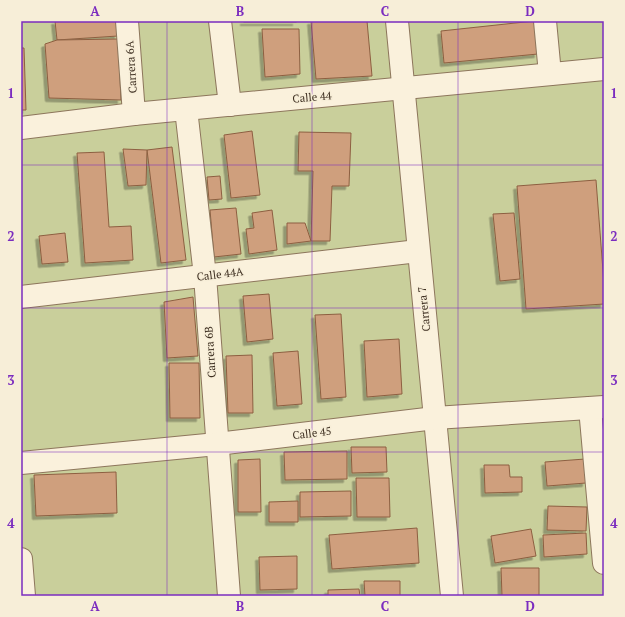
<svg xmlns="http://www.w3.org/2000/svg" width="625" height="617" font-family="'PT Serif',serif">
	<style>
		.green { fill: #c9cf9b }
		.building { fill: #cf9f7d; stroke: #8d5f41; filter: url(#shadow) }
		.lines { fill: none; stroke-linecap: round; stroke-linejoin: round }
		.minor-casing { stroke: #8d765c; stroke-width: 24 }
		.minor { stroke: #faf1dc; stroke-width: 22 }
		.grid { fill: none; stroke: #7b2cbf; stroke-width: 1; stroke-opacity: 0.55 }
		.labels { text-anchor: middle; stroke-width: 3; stroke-linejoin: round; paint-order: stroke }
		.street-label { font-size: 11px; fill: #3d2e20; stroke: #f7eed8 }
		.neatline { fill: none; stroke: #7b2cbf; stroke-width: 1.5 }
		.grid-label { font-size: 13px; text-anchor: middle; font-weight: bold; fill: #7b2cbf }
	</style>
	<defs>
		<filter id="shadow"><feDropShadow dx="-3.5" dy="3.5" stdDeviation="0" flood-color="#0004"/></filter>
	</defs>
	<rect width="100%" height="100%" fill="#f0e4c8"/>
	<rect class="green" x="21" y="21" width="583" height="575"/>
	<g class="building">
		<path d="M 55,21 L 117,21 L 118,36 L 57,40 Z"/>
		<rect x="244" y="21" width="52" height="1"/>
		<path d="M 311,21 L 367,21 L 372,76 L 316,79 Z"/>
		<path d="M 534,21 L 538,54 L 444,63 L 441,31 Z"/>
		<path d="M 262,29 L 299,29 L 300,74 L 265,77 Z"/>
		<path d="M 118,39 L 121,100 L 49,98 L 45,44 L 57,40 Z"/>
		<path d="M 21,48 L 24,48 L 26,110 L 21,110 Z"/>
		<path d="M 252,131 L 260,195 L 231,198 L 224,135 Z"/>
		<path d="M 299,132 L 351,133 L 349,186 L 332,186 L 330,241 L 311,241 L 313,171 L 298,171 Z"/>
		<path d="M 172,147 L 186,260 L 161,263 L 147,150 Z"/>
		<path d="M 123,149 L 147,150 L 146,185 L 128,186 Z"/>
		<path d="M 104,152 L 109,227 L 131,226 L 133,260 L 85,263 L 77,153 Z"/>
		<path d="M 220,176 L 222,199 L 209,200 L 207,177 Z"/>
		<path d="M 596,180 L 604,284 L 604,304 L 526,309 L 517,186 Z"/>
		<path d="M 236,208 L 241,254 L 214,257 L 210,210 Z"/>
		<path d="M 272,210 L 277,250 L 249,254 L 246,229 L 254,228 L 252,213 Z"/>
		<path d="M 514,213 L 520,279 L 500,281 L 493,214 Z"/>
		<path d="M 287,223 L 305,223 L 311,241 L 287,244 Z"/>
		<path d="M 65,233 L 68,262 L 42,264 L 39,236 Z"/>
		<path d="M 269,294 L 273,339 L 247,342 L 243,296 Z"/>
		<path d="M 193,297 L 198,356 L 167,358 L 164,302 Z"/>
		<path d="M 341,314 L 346,397 L 321,399 L 315,315 Z"/>
		<path d="M 399,339 L 402,394 L 367,397 L 364,341 Z"/>
		<path d="M 298,351 L 302,404 L 277,406 L 273,353 Z"/>
		<path d="M 252,355 L 253,413 L 228,413 L 226,356 Z"/>
		<path d="M 169,363 L 199,363 L 200,418 L 170,418 Z"/>
		<path d="M 351,447 L 386,447 L 387,472 L 352,473 Z"/>
		<path d="M 347,451 L 347,479 L 285,480 L 284,452 Z"/>
		<path d="M 260,459 L 261,512 L 238,512 L 238,460 Z"/>
		<path d="M 585,459 L 586,483 L 547,486 L 545,462 Z"/>
		<path d="M 484,465 L 509,465 L 510,477 L 522,477 L 522,492 L 485,493 Z"/>
		<path d="M 116,472 L 117,513 L 36,516 L 34,475 Z"/>
		<path d="M 356,478 L 389,478 L 390,517 L 357,517 Z"/>
		<path d="M 351,491 L 351,516 L 300,517 L 300,492 Z"/>
		<path d="M 298,501 L 298,522 L 269,522 L 269,502 Z"/>
		<path d="M 548,506 L 587,507 L 586,531 L 547,530 Z"/>
		<path d="M 417,528 L 419,563 L 332,569 L 329,535 Z"/>
		<path d="M 531,529 L 536,556 L 495,563 L 491,536 Z"/>
		<path d="M 586,533 L 587,554 L 544,557 L 543,535 Z"/>
		<path d="M 297,556 L 297,589 L 260,590 L 259,557 Z"/>
		<path d="M 501,568 L 539,568 L 539,596 L 502,596 Z"/>
		<path d="M 364,581 L 400,581 L 400,596 L 365,596 Z"/>
		<path d="M 359,589 L 360,596 L 328,596 L 328,590 Z"/>
	</g>
	<g class="lines">
		<g class="minor-casing">
			<g id="minor">
				<path d="M 127,21 L 134,114"/>
				<path d="M 220,21 L 230,105"/>
				<path d="M 397,21 L 452,596"/>
				<path d="M 545,21 L 550,74"/>
				<path d="M 186,109 L 205,276 L 229,596"/>
				<path d="M 21,128 L 134,114 L 604,69"/>
				<path d="M 21,297 L 418,251"/>
				<path d="M 590,408 L 604,563"/>
				<path d="M 21,463 L 217,444 L 435,418 L 604,407"/>
				<path d="M 21,559 L 24,596"/>
			</g>
		</g>
		<use href="#minor" class="minor"/>
	</g>
	<path class="grid" d="M 167,21 L 167,596M 312,21 L 312,596M 458,21 L 458,596M 21,165 L 604,165M 21,308 L 604,308M 21,452 L 604,452"/>
	<g class="labels">
		<g class="street-label">
			<text transform="translate(131 67) rotate(-94)" y="4">Carrera 6A</text>
			<text transform="translate(312 97) rotate(-5)" y="4">Calle 44</text>
			<text transform="translate(220 274) rotate(-7)" y="4">Calle 44A</text>
			<text transform="translate(424 309) rotate(-96)" y="4">Carrera 7</text>
			<text transform="translate(210 352) rotate(-94)" y="4">Carrera 6B</text>
			<text transform="translate(312 433) rotate(-7)" y="4">Calle 45</text>
		</g>
	</g>
	<rect width="625" height="617" fill="none" stroke="#f7eed8" stroke-width="44"/>
	<rect x="22" y="22" width="581" height="573" class="neatline"/>
	<g class="grid-label">
		<text x="95" y="16">A</text>
		<text x="240" y="16">B</text>
		<text x="385" y="16">C</text>
		<text x="530" y="16">D</text>
		<text x="11" y="98">1</text>
		<text x="614" y="98">1</text>
		<text x="11" y="241">2</text>
		<text x="614" y="241">2</text>
		<text x="11" y="385">3</text>
		<text x="614" y="385">3</text>
		<text x="11" y="528">4</text>
		<text x="614" y="528">4</text>
		<text x="95" y="611">A</text>
		<text x="240" y="611">B</text>
		<text x="385" y="611">C</text>
		<text x="530" y="611">D</text>
	</g>
</svg>
